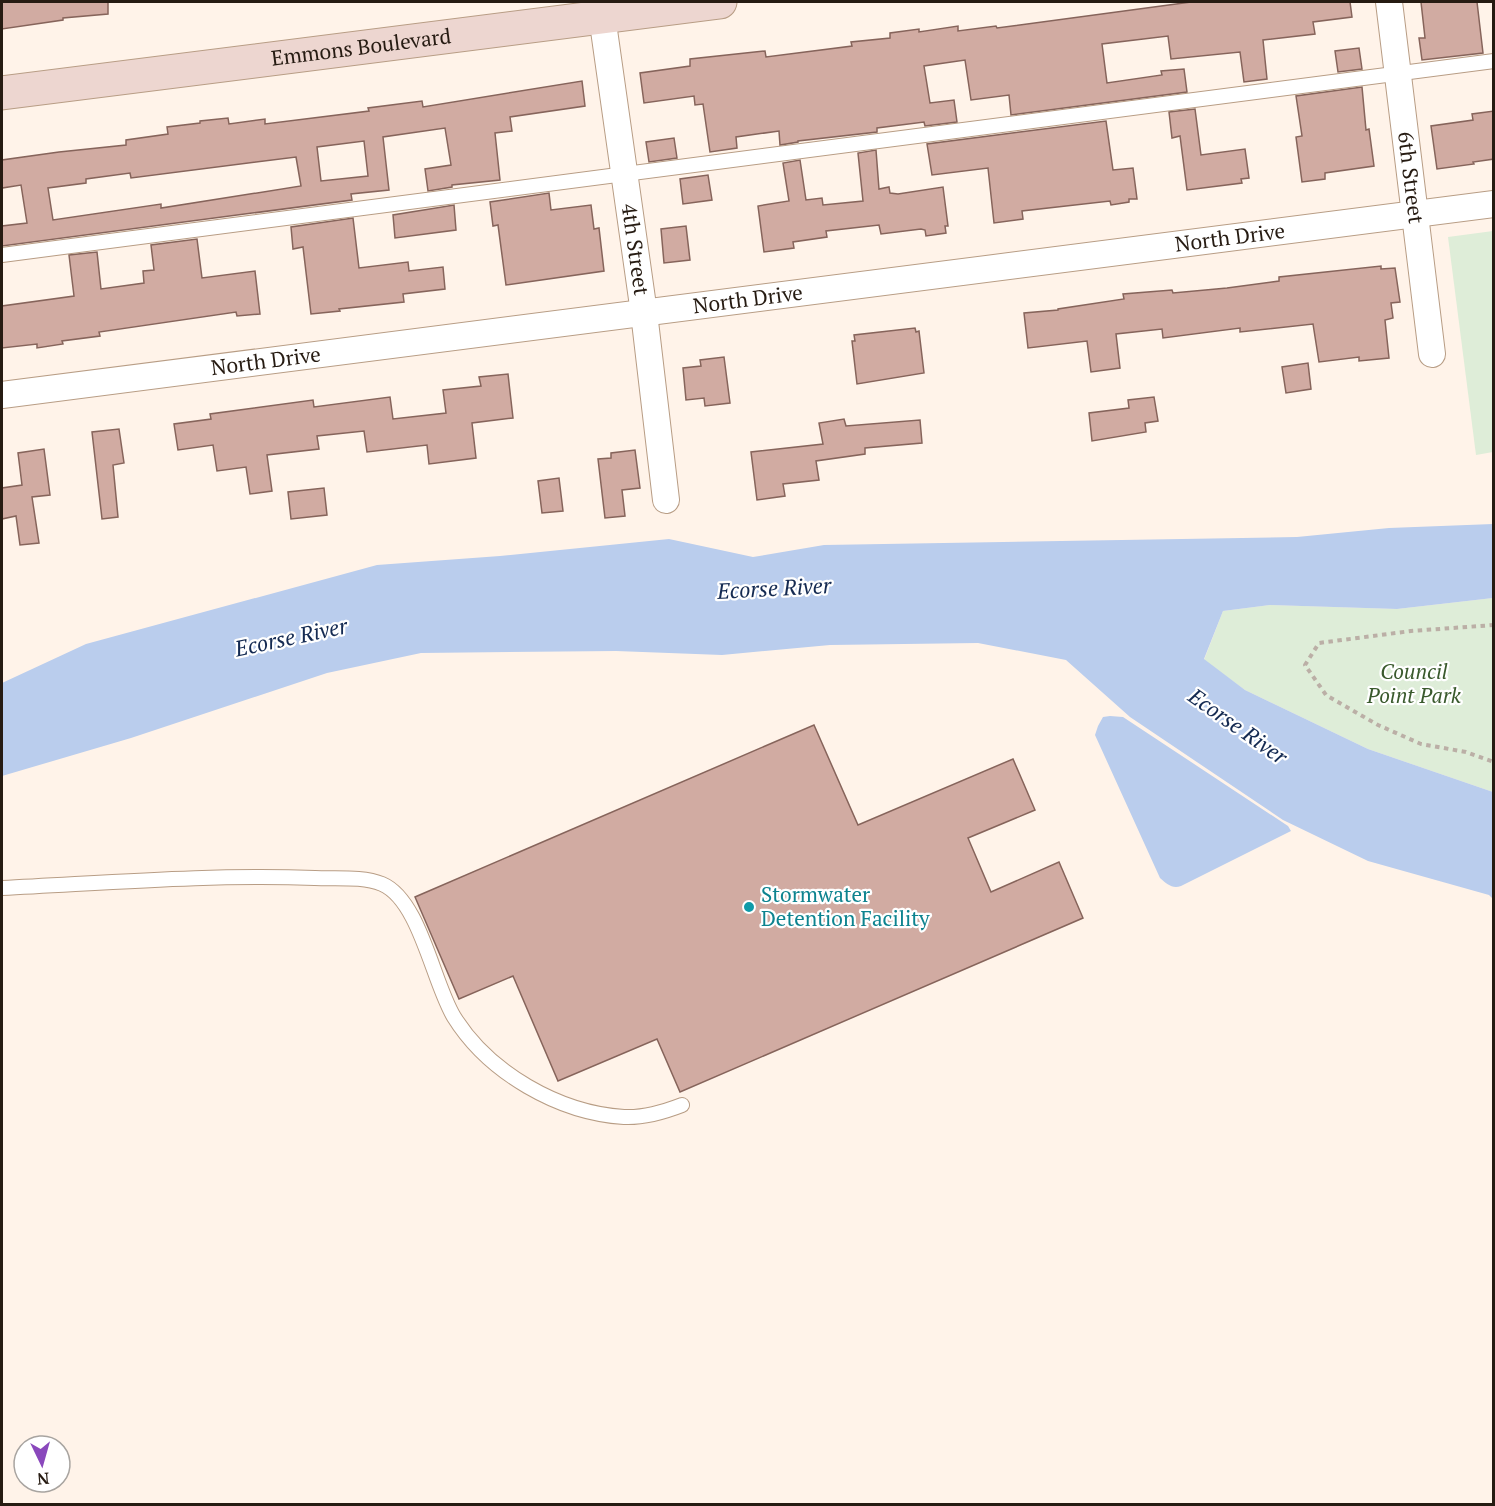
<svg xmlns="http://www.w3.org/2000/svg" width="1495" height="1506" font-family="'PT Serif',serif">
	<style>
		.green { fill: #deedd8 }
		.water { fill: #bacded }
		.building { fill: #d1aba2; stroke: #86645b; stroke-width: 1.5; fill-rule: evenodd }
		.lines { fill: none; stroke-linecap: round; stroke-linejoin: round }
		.lane-casing { stroke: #b89d85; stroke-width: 16 }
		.street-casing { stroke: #b89d85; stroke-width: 28 }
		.secondary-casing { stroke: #b89d85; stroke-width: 35 }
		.path { stroke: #bbafa6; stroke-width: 4; stroke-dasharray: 4.5 4.5; stroke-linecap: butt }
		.lane { stroke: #fff; stroke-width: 14 }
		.street { stroke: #fff; stroke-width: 26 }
		.secondary { stroke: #edd6d0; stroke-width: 33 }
		.culture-dot { fill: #0f9aa8; stroke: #fff; stroke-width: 2 }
		.labels { text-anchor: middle; stroke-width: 4.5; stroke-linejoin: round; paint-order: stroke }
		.street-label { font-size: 21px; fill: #261b12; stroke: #fff }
		.park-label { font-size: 21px; font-style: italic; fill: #3a5a2d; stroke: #fff }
		.culture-label { font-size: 21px; fill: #0d838f; stroke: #fff; text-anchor: start }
		.water-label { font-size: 22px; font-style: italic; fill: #142a52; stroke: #fff }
	</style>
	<rect width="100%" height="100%" fill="#fff3e9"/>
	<g class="green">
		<path d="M 1493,231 L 1493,452 L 1476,455 L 1448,237 Z"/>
		<path d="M 1493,598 L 1493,792 L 1368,749 L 1245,690 L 1204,660 L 1223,611 L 1270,605 L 1397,609 Z"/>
	</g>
	<g class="water">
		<path d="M 1493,524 L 1493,598 L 1397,609 L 1270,605 L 1223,611 L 1204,659 L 1245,690 L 1368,749 L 1493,792 L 1493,899 L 1489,895 L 1368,861 L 1283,820 L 1130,717 L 1066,660 L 978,643 L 830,645 L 722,655 L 616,651 L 421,653 L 327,673 L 131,738 L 2,776 L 2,683 L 86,644 L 377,565 L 500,556 L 669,539 L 753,557 L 824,545 L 1297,537 L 1389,528 Z"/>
		<path d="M 1110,716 L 1123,717 L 1288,826 L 1291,831 L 1181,886 C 1172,889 1167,884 1160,878 L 1095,735 L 1098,726 L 1103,717 Z"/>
	</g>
	<g class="building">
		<path d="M 2,2 L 108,2 L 108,14 L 63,18 L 63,20 L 2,29 Z"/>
		<path d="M 1191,2 L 1350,2 L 1352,17 L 1313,22 L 1315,34 L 1263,40 L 1267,79 L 1244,82 L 1240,52 L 1171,59 L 1168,36 L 1102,44 L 1107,83 L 1162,75 L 1161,71 L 1184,69 L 1187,92 L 1011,115 L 1009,95 L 971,100 L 965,60 L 924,66 L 930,103 L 954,100 L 957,122 L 925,126 L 924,122 L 877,128 L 877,132 L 798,141 L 798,142 L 780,145 L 779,131 L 736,137 L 737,148 L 710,152 L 703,104 L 695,105 L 694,96 L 644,103 L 640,73 L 690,66 L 690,59 L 765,51 L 766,57 L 852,46 L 851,42 L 890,38 L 890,33 L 919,29 L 919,32 L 958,26 L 958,31 L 996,26 L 997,28 Z"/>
		<path d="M 1421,2 L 1477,2 L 1483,53 L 1422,60 L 1419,38 L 1425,38 Z"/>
		<path d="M 1359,48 L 1362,69 L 1338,72 L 1335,51 Z"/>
		<path d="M 582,81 L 585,106 L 510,117 L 512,131 L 495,133 L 500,180 L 452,185 L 452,187 L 428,191 L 425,169 L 451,165 L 445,128 L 383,137 L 389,190 L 351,194 L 352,200 L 2,246 L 2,226 L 27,223 L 21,185 L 2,188 L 2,160 L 59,152 L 126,145 L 126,140 L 168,134 L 167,127 L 200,123 L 200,121 L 228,118 L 229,124 L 265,119 L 265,124 L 369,111 L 368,108 L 422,101 L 423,107 ZM 364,141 L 368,176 L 321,181 L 317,147 ZM 296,157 L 301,186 L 161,208 L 161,204 L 53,220 L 48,188 L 86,183 L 86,179 L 130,173 L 131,178 Z"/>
		<path d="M 1362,87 L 1366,130 L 1369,129 L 1374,166 L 1325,173 L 1325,179 L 1302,182 L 1296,137 L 1302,136 L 1296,96 Z"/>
		<path d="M 1195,109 L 1201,155 L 1245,149 L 1249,178 L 1241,179 L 1242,183 L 1187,190 L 1180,136 L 1172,138 L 1169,112 Z"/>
		<path d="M 1494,111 L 1494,159 L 1473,162 L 1474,164 L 1437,169 L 1431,126 L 1473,120 L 1472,114 Z"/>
		<path d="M 1106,121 L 1113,170 L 1133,168 L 1137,199 L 1129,199 L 1129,202 L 1111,205 L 1110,201 L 1022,211 L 1023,219 L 994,223 L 988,168 L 932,175 L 927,144 Z"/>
		<path d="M 674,138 L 677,158 L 649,162 L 646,142 Z"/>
		<path d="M 876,150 L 879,189 L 889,187 L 890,193 L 898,194 L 943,187 L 948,226 L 945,226 L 946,233 L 926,236 L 925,230 L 921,229 L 881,234 L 879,225 L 826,231 L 827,237 L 793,242 L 794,248 L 764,252 L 758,206 L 789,201 L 783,163 L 800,160 L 806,200 L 822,198 L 823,205 L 863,201 L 858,153 Z"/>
		<path d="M 708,175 L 712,200 L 683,204 L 680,179 Z"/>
		<path d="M 549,193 L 551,210 L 591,205 L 594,229 L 599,228 L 604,271 L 506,285 L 498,225 L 493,226 L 490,202 Z"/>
		<path d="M 454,205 L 456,230 L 395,238 L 393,215 Z"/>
		<path d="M 353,218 L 359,268 L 408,262 L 409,271 L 443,267 L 445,289 L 403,294 L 404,302 L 339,309 L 340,311 L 311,314 L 303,247 L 293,249 L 291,227 Z"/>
		<path d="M 686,226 L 690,260 L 664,263 L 661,229 Z"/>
		<path d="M 197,239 L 202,278 L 255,271 L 260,314 L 237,316 L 236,312 L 99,332 L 100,336 L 62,341 L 63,344 L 37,348 L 37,344 L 2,348 L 2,306 L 74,296 L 69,255 L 97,252 L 101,289 L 144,283 L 143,271 L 154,270 L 151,245 Z"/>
		<path d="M 1381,266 L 1381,269 L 1395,268 L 1400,302 L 1391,303 L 1393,318 L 1385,320 L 1389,358 L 1359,361 L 1359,357 L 1319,362 L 1313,324 L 1240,332 L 1240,328 L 1163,338 L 1162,329 L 1116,334 L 1120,368 L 1091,372 L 1087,341 L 1028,348 L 1024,313 L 1058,310 L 1058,309 L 1124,299 L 1123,294 L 1172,290 L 1173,293 L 1227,288 L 1279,281 L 1279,277 Z"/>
		<path d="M 915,328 L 916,332 L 919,331 L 924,373 L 857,384 L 852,341 L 855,341 L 854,335 Z"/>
		<path d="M 724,357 L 730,403 L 705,406 L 704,398 L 686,400 L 683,368 L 701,366 L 700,360 Z"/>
		<path d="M 1308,363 L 1311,389 L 1286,393 L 1282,367 Z"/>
		<path d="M 508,374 L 513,418 L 472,423 L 476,458 L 429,464 L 427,445 L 367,452 L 364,431 L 317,436 L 319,449 L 267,455 L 272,491 L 250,494 L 246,467 L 217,471 L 213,445 L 178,450 L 174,424 L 211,419 L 210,414 L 313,400 L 314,407 L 390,397 L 393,419 L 446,413 L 443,390 L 481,386 L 479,377 Z"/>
		<path d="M 1154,397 L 1158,421 L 1145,423 L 1146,432 L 1092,441 L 1089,413 L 1129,408 L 1128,400 Z"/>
		<path d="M 844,419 L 846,426 L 920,420 L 922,443 L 865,448 L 865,454 L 816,461 L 819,480 L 783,484 L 785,496 L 757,500 L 751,452 L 823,444 L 819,423 Z"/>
		<path d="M 119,429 L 124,463 L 113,465 L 118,517 L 102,519 L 92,432 Z"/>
		<path d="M 44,449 L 50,495 L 32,497 L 39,543 L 20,545 L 16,516 L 2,519 L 2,488 L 22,485 L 18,453 Z"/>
		<path d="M 635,450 L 640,488 L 622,490 L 625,516 L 605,518 L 598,459 L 611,458 L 611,453 Z"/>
		<path d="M 559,478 L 563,511 L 542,513 L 538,481 Z"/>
		<path d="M 324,488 L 327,515 L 291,519 L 288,492 Z"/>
		<path d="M 814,725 L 858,825 L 1013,759 L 1035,810 L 968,838 L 991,892 L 1059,862 L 1083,918 L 680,1092 L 657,1039 L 558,1081 L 513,976 L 459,999 L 415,897 Z"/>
	</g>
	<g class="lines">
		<g class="lane-casing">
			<g id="lane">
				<path d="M 2,255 L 1494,61"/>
				<path d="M 2,888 C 106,883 210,874 315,878 C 336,879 363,876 382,884 C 420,900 433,983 454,1017 C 489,1073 559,1113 624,1117 C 644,1118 664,1112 682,1105"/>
			</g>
		</g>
		<g class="street-casing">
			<g id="street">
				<path id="s1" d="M 600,2 L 644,313 L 666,500"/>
				<path id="s2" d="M 1389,2 L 1432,354"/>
				<path id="s3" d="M 2,395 L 1494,204"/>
			</g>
		</g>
		<g class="secondary-casing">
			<g id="secondary">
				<path id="s4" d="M 2,93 L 720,2"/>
			</g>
		</g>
		<path class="path" d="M 1494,625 L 1411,631 L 1319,643 L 1305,665 L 1326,695 L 1378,725 L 1421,744 L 1466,752 L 1494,762"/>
		<use href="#lane" class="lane"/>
		<use href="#street" class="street"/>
		<use href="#secondary" class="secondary"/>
	</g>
	<circle class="culture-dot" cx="749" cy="907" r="6"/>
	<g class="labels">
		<g class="street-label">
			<text dy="7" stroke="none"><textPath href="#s4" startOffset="362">Emmons Boulevard</textPath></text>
			<text dy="7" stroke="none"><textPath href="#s2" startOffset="177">6th Street</textPath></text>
			<text dy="7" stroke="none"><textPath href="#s3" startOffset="1238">North Drive</textPath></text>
			<text dy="7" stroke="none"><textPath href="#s1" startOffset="250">4th Street</textPath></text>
			<text dy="7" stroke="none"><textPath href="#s3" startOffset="752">North Drive</textPath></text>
			<text dy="7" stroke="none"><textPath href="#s3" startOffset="266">North Drive</textPath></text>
		</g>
		<g class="park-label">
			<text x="1414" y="679">Council<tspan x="1414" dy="24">Point Park</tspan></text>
		</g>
		<g class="culture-label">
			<text x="761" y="902">Stormwater<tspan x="761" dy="24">Detention Facility</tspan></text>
		</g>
		<g class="water-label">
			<text transform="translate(774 588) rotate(-3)" y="8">Ecorse River</text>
			<text transform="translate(291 637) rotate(-12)" y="8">Ecorse River</text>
			<text transform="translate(1238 726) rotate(35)" y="8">Ecorse River</text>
		</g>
	</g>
	<rect width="1495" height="1506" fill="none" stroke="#261b12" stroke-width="6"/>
	<g transform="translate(42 1464) rotate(175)"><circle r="28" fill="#ffffff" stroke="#a8a4a0" stroke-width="1.5"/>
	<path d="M0-4.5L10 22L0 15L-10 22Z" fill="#8a48bc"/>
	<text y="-9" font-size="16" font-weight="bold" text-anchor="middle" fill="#261b12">N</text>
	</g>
</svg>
